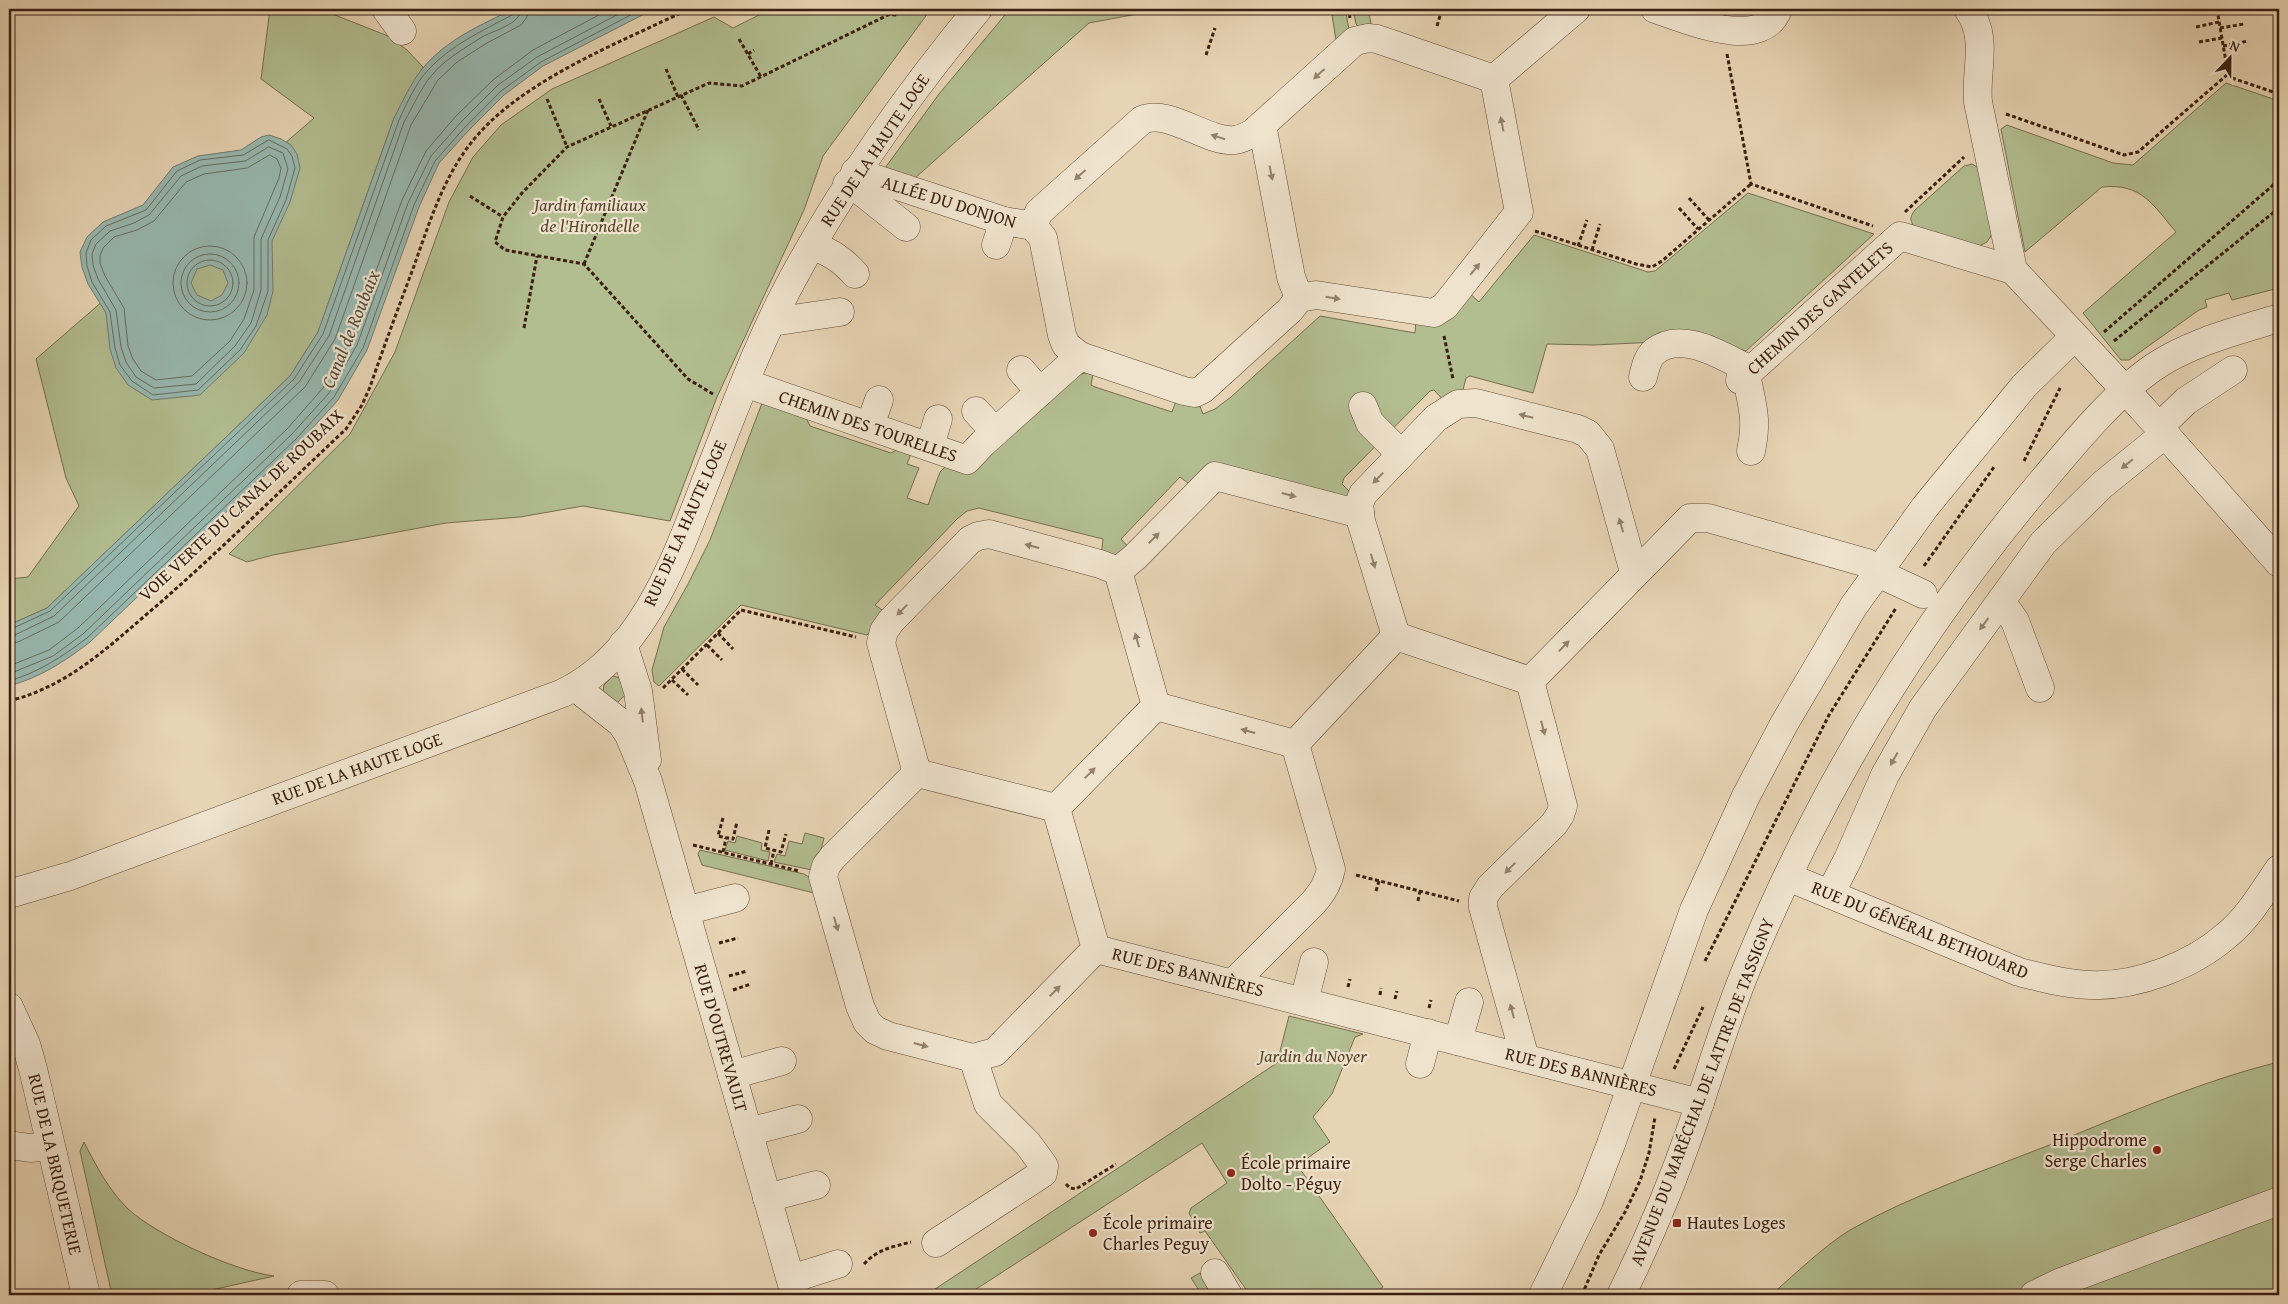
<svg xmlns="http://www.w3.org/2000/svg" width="2288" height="1304" font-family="'Gentium Book Plus',serif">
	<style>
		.green { fill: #b2bd90; stroke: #766e50 }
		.water { fill: #97b8b0; stroke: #727b70; fill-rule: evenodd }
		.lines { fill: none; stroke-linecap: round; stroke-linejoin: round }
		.shore { stroke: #696c60; stroke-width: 1 }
		.minor-casing { stroke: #664c38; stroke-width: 29 }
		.path { stroke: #3b1f0f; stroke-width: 3; stroke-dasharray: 4 2.5; stroke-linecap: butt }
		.minor { stroke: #efe3ce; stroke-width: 28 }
		.oneway { fill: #95816e }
		.poi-dot { fill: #8f2418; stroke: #efe3ce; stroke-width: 2 }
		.labels { text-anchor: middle; stroke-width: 4.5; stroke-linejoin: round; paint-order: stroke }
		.street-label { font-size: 18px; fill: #3b1f0f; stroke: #efe3ce }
		.park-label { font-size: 18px; font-style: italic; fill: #59462f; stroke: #efe3ce }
		.poi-label { font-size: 18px; fill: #3b1f0f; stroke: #efe3ce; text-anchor: start }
		.water-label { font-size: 19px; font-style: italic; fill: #574d3f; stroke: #efe3ce }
	</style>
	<rect width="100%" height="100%" fill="#e7d4b4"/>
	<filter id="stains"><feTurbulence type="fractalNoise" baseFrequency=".004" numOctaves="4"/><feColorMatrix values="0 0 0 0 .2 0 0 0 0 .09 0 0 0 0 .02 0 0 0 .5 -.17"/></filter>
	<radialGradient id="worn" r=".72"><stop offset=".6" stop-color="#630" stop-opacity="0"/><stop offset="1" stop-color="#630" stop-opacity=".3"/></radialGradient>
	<g class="green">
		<path d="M 270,9 L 307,9 L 330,13 L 388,36 L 407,50 L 423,67 L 394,118 L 318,332 L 290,376 L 47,608 L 9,625 L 9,579 L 28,577 L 79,506 L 66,478 L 36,359 L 314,118 L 261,79 Z"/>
		<path d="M 771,9 L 931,9 L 823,156 L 804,210 L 717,397 L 670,521 L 583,506 L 520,517 L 446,523 L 273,555 L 247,562 L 229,554 L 350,434 L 395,352 L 449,202 L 473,157 L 501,125 L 552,89 L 714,17 L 733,28 Z"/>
		<path d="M 1010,9 L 1164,9 L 1089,23 L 915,178 L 885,168 L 939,94 Z"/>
		<path d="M 1336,9 L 1345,9 L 1349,29 L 1336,40 L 1332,15 L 1337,14 Z"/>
		<path d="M 1353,9 L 1368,9 L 1372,28 L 1362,30 L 1356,24 Z"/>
		<path d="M 2226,83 L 2279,101 L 2279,288 L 2232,300 L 2229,293 L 2205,300 L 2207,307 L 2199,310 L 2129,360 L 2121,360 L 2083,313 L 2176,232 C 2153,205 2142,183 2102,187 L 2025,252 L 2001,129 L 2007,125 L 2113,163 L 2133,165 Z"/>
		<path d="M 1972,164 L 1977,167 L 1981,173 L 1992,234 L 1987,242 L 1979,246 L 1916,229 C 1910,221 1909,218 1915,210 L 1964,166 Z"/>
		<path d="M 1748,193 L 1874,234 L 1746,351 L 1700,340 L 1594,345 L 1547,344 L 1533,393 L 1470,376 L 1466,378 L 1462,394 L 1445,402 L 1434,390 L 1430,391 L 1344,478 L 1342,484 L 1353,495 L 1349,500 L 1193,487 L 1180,477 L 1121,539 L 1132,551 L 1120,558 L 1101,557 L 1103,539 L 979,508 L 967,511 L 957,519 L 875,605 L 888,614 L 867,635 L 741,605 L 659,686 L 654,682 L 652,670 L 664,627 L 688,584 L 710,540 L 762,403 L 805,416 L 810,426 L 891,453 L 900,448 L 912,451 L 907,464 L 919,468 L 907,498 L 928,505 L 940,472 L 946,466 L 1073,376 L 1090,372 L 1093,374 L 1091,385 L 1095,387 L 1172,412 L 1178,395 L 1197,399 L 1203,414 L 1215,409 L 1231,397 L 1320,316 L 1415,333 L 1416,319 L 1466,290 L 1479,302 L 1534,235 L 1648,272 L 1655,271 Z"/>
		<path d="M 613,676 L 620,678 L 629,691 L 616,704 L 603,692 L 604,685 Z"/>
		<path d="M 805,833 L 824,838 L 820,854 L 812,870 L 774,862 L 777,854 L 785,856 L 789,841 L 802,844 Z"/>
		<path d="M 737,836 L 762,843 L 761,850 L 770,852 L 768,861 L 725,850 L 728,841 L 735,843 Z"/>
		<path d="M 700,850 L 804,874 L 812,879 L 822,895 L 702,865 L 698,854 Z"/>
		<path d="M 1289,1016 L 1363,1034 L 1355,1037 L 1332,1094 L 1313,1117 L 1330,1142 L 1291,1170 L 1298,1166 L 1383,1287 L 1372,1295 L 1250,1295 L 1205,1231 L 1200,1233 L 1189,1213 L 1191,1208 L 1227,1183 L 1202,1143 L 967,1295 L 926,1295 L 1277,1063 Z"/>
		<path d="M 2279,1062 L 2279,1295 L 1771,1295 C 1794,1275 1824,1246 1850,1230 C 1914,1194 1984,1171 2052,1144 C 2124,1115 2204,1080 2279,1062 Z"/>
		<path d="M 84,1142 C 96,1166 109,1190 128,1209 C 158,1236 234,1271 274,1276 L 189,1295 L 112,1295 L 80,1151 Z"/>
		<path d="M 1200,1273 L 1214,1295 L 1202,1295 L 1191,1278 Z"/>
	</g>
	<g class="water">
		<path d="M 514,9 L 654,9 L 543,66 L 504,95 L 470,129 L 439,163 L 419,207 L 367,350 L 338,400 L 300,442 L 90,642 C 64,662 41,677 9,686 L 9,625 L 47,608 L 290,376 L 318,332 L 394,118 C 403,101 411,82 423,68 C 446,40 482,24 514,9 Z"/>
		<path d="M 269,135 L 281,139 L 291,145 L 297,154 L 300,168 L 290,202 L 272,241 L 273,291 L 267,315 L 244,353 L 200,395 L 152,400 L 128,385 L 116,368 L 110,349 L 106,313 L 88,284 L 82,267 L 80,252 L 87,237 L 103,222 L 143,205 L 173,167 L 198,156 L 241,150 L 261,137 ZM 210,265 L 223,270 L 228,283 L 222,295 L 211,301 L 197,295 L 191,283 L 197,269 Z"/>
	</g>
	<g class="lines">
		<g class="shore">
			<path d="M 269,140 L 287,149 L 292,156 L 295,168 L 286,200 L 268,240 L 268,291 L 256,326 L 240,350 L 198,390 L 153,395 L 132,381 L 120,365 L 115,348 L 110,312 L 92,282 L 87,266 L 86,253 L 91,240 L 106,226 L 146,210 L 177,171 L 200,160 L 243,155 Z"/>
			<path d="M 269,147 L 283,153 L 288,169 L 280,197 L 261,239 L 261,290 L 251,323 L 235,346 L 196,384 L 154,388 L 136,377 L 126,362 L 121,347 L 116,310 L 98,279 L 93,265 L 92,254 L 96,244 L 110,231 L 134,223 L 149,215 L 181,176 L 202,166 L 245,161 Z"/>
			<path d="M 270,155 L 277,159 L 281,168 L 279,178 L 254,237 L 254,290 L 244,319 L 230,341 L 192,376 L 156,380 L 141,371 L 133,359 L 128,346 L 124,308 L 105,276 L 100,263 L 100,256 L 103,248 L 114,237 L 137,230 L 154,221 L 186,182 L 204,174 L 247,168 Z"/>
			<circle cx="210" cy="283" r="37"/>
			<circle cx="210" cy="283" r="29"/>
			<circle cx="210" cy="283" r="23"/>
			<path d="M 9,630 L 50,611 L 294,379 L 323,334 L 399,120 C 407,103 415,84 428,70 C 451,45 482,31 512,15 L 514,9"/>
			<path d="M 9,636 L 15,635 L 54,616 L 299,382 L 329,336 L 404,122 C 413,107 420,89 432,75 C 445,59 465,48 482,37 C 494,30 520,25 521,9"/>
			<path d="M 9,644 L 18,642 L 59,622 L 305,387 L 335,339 L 411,125 L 438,80 L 457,62 L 487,43 L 521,25 L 527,17 L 528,9"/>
			<path d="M 9,666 L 49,650 L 78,628 L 287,429 L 323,388 L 350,342 L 402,200 L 426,151 L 456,116 L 493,80 L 533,50 L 610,9"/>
			<path d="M 9,674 L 53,656 L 83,634 L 292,434 L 329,393 L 357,345 L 408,203 L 431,156 L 462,121 L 498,85 L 537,57 L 628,9"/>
			<path d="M 9,681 C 39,672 62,657 87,638 L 297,438 L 334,397 L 363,348 L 414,205 L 435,161 L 466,126 L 501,91 L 541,62 L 642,9"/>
		</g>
		<g class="minor-casing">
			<g id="minor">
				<path d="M 386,9 L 402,31"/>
				<path d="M 1655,9 C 1686,19 1762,53 1778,9"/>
				<path d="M 1968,9 C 1989,39 1975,68 1978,102 L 2013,270 L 2142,408 L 2279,563"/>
				<path d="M 1262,125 L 1291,277 L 1299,298 L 1316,295 L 1434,313 L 1445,306 L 1519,212 L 1494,79"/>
				<path d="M 855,172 L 1004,221 L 1033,226 L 1039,212 L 1142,120 C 1169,108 1207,143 1235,140 C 1242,139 1247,136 1253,133 L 1355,41 L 1368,38 L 1377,39 L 1494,79 L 1576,9"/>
				<path d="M 847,184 L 862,192 L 906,227"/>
				<path d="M 1033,226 L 1043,238 L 1062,335 L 1066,345 L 1080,356 L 1184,391 L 1195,393 L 1203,389 L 1290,310 L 1299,298"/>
				<path d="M 812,245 C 829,252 842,259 855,274"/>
				<path d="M 996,245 L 1004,221"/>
				<path d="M 772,322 L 840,312"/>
				<path d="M 1021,370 L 1040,392"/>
				<path d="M 1746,374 C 1752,406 1758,418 1751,451"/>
				<path d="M 1643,377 C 1645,369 1647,358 1654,352 C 1682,329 1724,357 1750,370"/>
				<path d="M 1740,380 L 1900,236 L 2013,270"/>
				<path d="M 745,383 L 967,460 L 983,443 L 1080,356"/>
				<path d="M 1363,406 L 1370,423 L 1401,454"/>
				<path d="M 976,411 L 995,432"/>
				<path d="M 870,425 L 879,400"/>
				<path d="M 2159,427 L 2186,401 L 2233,370"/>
				<path d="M 930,446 L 938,419"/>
				<path d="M 1118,571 L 1135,557 L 1215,476 L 1360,514"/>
				<path d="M 2001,601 L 2015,621 L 2040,688"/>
				<path d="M 1396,636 L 1361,521 L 1359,504 L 1363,494 L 1436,418 L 1458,404 L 1476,403 L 1578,429 L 1588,434 L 1600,449 L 1634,572"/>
				<path d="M 623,644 L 638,691 L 647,760"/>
				<path d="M 1530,681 L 1690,518 L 1708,518 L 1867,563 L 1878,573 L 1923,594"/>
				<path d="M 575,687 L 621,723 L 629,735 L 648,781 L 795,1295"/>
				<path d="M 1156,706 L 1295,744"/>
				<path d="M 917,773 L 881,643 L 884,631 L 891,621 L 970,540 L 978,536 L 989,534 L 1100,564 L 1118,571 L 1156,706 L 1056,808"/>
				<path d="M 1788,877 L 2019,972 C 2043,978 2066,984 2090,985 C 2137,987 2193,965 2227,935 C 2249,917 2263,892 2279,869"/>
				<path d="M 9,894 L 70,876 L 563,693 C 649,652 680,545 713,463 C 737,402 760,339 792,280 C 845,182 907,95 978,9"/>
				<path d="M 1830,894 L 1848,859 L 1885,775 L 1923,708 L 2043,543 L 2102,485 L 2165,434"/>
				<path d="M 685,911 L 735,898"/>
				<path d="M 1096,949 L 995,1052 L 973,1058 L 888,1036 L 875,1030 L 867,1022 L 860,1006 L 823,877 L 826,866 L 833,857 L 917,773 L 1056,808 L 1096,949 L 1700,1103"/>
				<path d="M 1233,983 L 1314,902 C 1323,891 1328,883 1331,869 L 1295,744 L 1396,636 L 1530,681"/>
				<path d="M 1304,1001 L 1314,962"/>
				<path d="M 9,1007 L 26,1044 L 33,1069 L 86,1295"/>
				<path d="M 1458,1041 L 1469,1002"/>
				<path d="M 1525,1058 L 1483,907 L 1483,898 L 1490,887 L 1554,824 L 1560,815 L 1563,806 L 1530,681"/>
				<path d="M 1420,1064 L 1428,1033"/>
				<path d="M 732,1075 L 782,1061"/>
				<path d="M 748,1132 L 798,1119"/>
				<path d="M 9,1145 L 30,1148 L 50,1146"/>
				<path d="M 767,1198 L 816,1185"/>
				<path d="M 936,1243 L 1043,1173 L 1044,1166 L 1028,1144 L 988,1104 L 973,1058"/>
				<path d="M 1215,1273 L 1228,1295"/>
				<path d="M 791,1279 L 838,1264"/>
				<path d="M 301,1295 L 325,1295"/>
				<path d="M 1543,1295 L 1589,1201 L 1611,1144 L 1694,910 L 1746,796 L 1784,724 L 1853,607 L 1925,507 L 2024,386 L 2074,337"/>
				<path d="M 1621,1295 C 1648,1241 1672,1184 1692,1126 C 1710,1074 1725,1021 1746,970 C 1818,794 1917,630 2039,485 C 2072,446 2112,396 2154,367 C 2191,342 2237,331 2279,318"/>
				<path d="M 2034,1295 L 2061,1282 L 2279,1201"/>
			</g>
		</g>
		<g class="path">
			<path d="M 1348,9 L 1350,18"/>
			<path d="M 2217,9 L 2228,74 L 2232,78 L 2279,94"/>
			<path d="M 1437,26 L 1442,9"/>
			<path d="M 2196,27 L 2219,22"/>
			<path d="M 2220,28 L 2244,24"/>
			<path d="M 739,39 L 761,77"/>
			<path d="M 2199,42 L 2222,38"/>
			<path d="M 2223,46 L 2248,41"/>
			<path d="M 748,54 L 754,50"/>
			<path d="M 1727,54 L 1751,184 L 1873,226"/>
			<path d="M 1206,55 L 1215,28"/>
			<path d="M 666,69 L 678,97"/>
			<path d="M 681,95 L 699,130"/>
			<path d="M 547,99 L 567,147"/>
			<path d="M 599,99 L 611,126"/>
			<path d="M 2006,114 L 2124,155 L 2138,152 L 2228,74"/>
			<path d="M 470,196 L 503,217"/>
			<path d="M 1689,198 L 1709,220"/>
			<path d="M 1679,208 L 1698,229"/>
			<path d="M 1905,212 L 1964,157"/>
			<path d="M 1535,231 L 1636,264 L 1652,267 L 1662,261 L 1751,184"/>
			<path d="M 1578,246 L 1587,220"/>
			<path d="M 1592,250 L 1600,224"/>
			<path d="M 584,264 L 648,110"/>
			<path d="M 524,328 L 537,256"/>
			<path d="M 2104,332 L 2279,180"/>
			<path d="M 1444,336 L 1453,379"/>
			<path d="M 2114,341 L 2279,208"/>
			<path d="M 713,394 L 688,379 L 584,264 L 505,250 L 495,242 L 503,217 L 522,193 L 567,147 L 709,83 L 742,86 L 890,14 L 895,15 L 909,9"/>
			<path d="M 2024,461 L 2060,388"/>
			<path d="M 1924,566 L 1994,467"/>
			<path d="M 718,633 L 733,649"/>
			<path d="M 707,645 L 722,660"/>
			<path d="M 682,669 L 698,685"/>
			<path d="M 672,680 L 688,695"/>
			<path d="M 663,688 L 741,610 L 856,637"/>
			<path d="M 9,701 C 69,686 108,647 154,608 C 220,551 282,489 346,429 L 362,405 L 370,387 C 384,346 399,306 414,266 C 429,224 443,178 471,143 C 519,81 619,43 689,9"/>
			<path d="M 723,818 L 718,836 L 733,839 L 737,822"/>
			<path d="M 769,830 L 765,848 L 781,852 L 786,834"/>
			<path d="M 693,845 L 799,871"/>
			<path d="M 723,852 L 726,838"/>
			<path d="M 771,864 L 774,850"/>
			<path d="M 1356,875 L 1459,901"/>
			<path d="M 1376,891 L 1379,881"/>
			<path d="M 1418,901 L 1420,891"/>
			<path d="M 719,943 L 738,938"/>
			<path d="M 1705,961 L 1829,715 L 1896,608"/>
			<path d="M 729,976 L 747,971"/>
			<path d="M 1348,987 L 1350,979"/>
			<path d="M 733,990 L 751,984"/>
			<path d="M 1380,995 L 1381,988"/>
			<path d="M 1395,999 L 1397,991"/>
			<path d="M 1429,1008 L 1431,1000"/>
			<path d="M 1674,1069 L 1703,1007"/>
			<path d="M 1066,1184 L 1070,1188 L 1076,1189 L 1116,1164"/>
			<path d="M 864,1264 C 878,1249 892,1247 911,1242"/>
			<path d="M 1582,1295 L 1599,1255 L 1625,1212 L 1640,1181 L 1649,1153 L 1655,1117"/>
		</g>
		<use href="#minor" class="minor"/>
	</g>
	<defs><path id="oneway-solid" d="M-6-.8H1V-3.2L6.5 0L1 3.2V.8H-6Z" transform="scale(1.25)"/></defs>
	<g class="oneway">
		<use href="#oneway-solid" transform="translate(1319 74) rotate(138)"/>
		<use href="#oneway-solid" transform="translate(1502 124) rotate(-101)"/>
		<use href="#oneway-solid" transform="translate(1218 137) rotate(-162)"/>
		<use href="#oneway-solid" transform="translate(1271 173) rotate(79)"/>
		<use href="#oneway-solid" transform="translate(1080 175) rotate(138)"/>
		<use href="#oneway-solid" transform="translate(1475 269) rotate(-51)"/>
		<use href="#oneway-solid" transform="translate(1333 298) rotate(9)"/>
		<use href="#oneway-solid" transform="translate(1526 416) rotate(-166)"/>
		<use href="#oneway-solid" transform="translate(2127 464) rotate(141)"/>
		<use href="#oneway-solid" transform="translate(1378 478) rotate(134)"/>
		<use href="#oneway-solid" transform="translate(1289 495) rotate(15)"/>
		<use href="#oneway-solid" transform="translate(1621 525) rotate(-106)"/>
		<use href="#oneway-solid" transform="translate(1154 538) rotate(-45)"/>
		<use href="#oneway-solid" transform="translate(1032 546) rotate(-165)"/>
		<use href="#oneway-solid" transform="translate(1373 561) rotate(73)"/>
		<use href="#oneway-solid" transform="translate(902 610) rotate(134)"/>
		<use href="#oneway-solid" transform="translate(1984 624) rotate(126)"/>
		<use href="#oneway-solid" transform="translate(1137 640) rotate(-106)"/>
		<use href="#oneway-solid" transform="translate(1564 646) rotate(-46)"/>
		<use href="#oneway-solid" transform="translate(642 715) rotate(-97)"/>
		<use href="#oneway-solid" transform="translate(1543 728) rotate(75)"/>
		<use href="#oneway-solid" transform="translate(1248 731) rotate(-165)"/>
		<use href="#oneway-solid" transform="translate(1894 759) rotate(119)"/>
		<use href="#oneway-solid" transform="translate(1090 773) rotate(-45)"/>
		<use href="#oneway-solid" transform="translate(1510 868) rotate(135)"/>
		<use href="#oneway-solid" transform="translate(836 924) rotate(74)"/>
		<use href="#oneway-solid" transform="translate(1055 991) rotate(-45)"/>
		<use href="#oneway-solid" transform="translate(1512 1011) rotate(-105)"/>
		<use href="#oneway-solid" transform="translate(921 1045) rotate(15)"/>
	</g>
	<g class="poi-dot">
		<circle cx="2157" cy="1150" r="5"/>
		<circle cx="1231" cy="1173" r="5"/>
		<rect x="1672" y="1218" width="10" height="10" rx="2.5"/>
		<circle cx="1093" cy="1233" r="5"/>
	</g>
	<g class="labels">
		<g class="street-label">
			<text transform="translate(875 150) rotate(-56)" y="6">RUE DE LA HAUTE LOGE</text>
			<text transform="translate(949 202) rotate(17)" y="6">ALLÉE DU DONJON</text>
			<text transform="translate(1820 308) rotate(-42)" y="6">CHEMIN DES GANTELETS</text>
			<text transform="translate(868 426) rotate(19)" y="6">CHEMIN DES TOURELLES</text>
			<text transform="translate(241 505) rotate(-43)" y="6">VOIE VERTE DU CANAL DE ROUBAIX</text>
			<text transform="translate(685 523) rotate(-66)" y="6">RUE DE LA HAUTE LOGE</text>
			<text transform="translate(357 769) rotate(-20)" y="6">RUE DE LA HAUTE LOGE</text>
			<text transform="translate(1920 930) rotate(22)" y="6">RUE DU GÉNÉRAL BETHOUARD</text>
			<text transform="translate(1188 972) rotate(14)" y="6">RUE DES BANNIÈRES</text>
			<text transform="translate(721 1038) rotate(74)" y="6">RUE D'OUTREVAULT</text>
			<text transform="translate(1581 1072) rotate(14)" y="6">RUE DES BANNIÈRES</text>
			<text transform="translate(1702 1092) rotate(-69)" y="6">AVENUE DU MARÉCHAL DE LATTRE DE TASSIGNY</text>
			<text transform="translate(55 1164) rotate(77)" y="6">RUE DE LA BRIQUETERIE</text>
		</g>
		<g class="park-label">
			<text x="590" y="211">Jardin familiaux<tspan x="590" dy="21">de l'Hirondelle</tspan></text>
			<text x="1313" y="1062">Jardin du Noyer</text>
		</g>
		<g class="poi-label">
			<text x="2147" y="1146" text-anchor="end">Hippodrome<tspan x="2147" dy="21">Serge Charles</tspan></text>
			<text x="1241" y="1169">École primaire<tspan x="1241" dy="21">Dolto - Péguy</tspan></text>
			<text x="1103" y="1229">École primaire<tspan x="1103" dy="21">Charles Peguy</tspan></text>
			<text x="1687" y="1229">Hautes Loges</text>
		</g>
		<g class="water-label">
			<text transform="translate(350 329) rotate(-68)" y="7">Canal de Roubaix</text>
		</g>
	</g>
	<rect width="2288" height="1304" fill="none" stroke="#e7d4b4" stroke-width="30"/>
	<rect x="10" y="10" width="2268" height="1284" fill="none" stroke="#3b1f0f" stroke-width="2.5"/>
	<rect x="15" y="15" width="2258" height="1274" fill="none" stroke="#3b1f0f"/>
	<g transform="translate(2230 58) rotate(22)" stroke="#efe3ce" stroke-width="4" paint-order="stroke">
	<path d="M0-4L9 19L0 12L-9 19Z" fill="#3b1f0f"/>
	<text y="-8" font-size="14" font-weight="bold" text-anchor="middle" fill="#3b1f0f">N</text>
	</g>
	<rect width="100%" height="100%" filter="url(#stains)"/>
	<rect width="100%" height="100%" fill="url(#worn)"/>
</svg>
